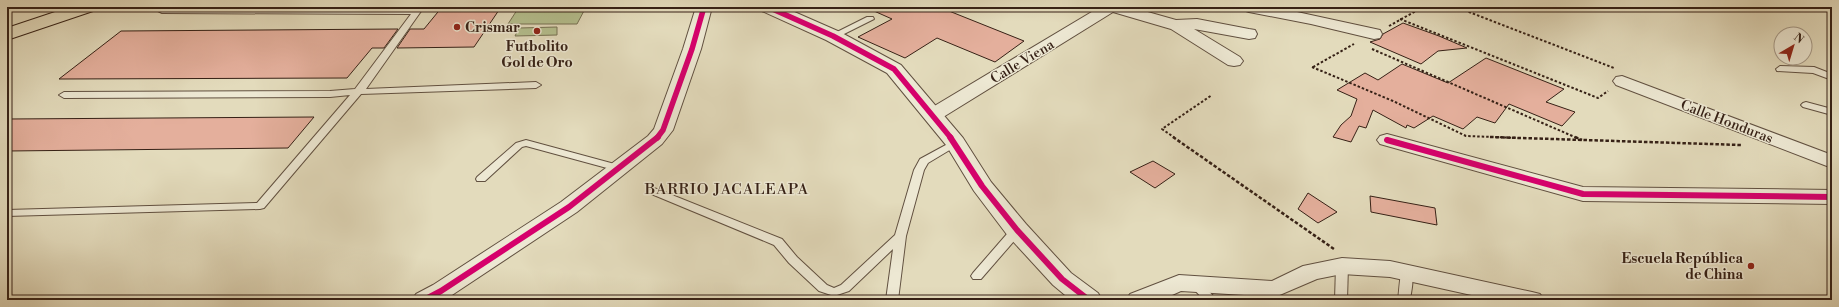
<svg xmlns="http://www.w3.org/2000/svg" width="1839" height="307" font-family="'Libre Bodoni',serif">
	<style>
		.green { fill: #b5c08f; stroke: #767052 }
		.building { fill: #e4af9c; stroke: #362116 }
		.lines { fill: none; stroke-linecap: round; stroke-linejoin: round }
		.service-casing { stroke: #615040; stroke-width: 2 }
		.minor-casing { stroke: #615040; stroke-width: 2 }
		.tertiary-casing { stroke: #615040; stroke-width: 2 }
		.trunk-casing { stroke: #362116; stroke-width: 2 }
		.path-far1 { stroke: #362116; stroke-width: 2; stroke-dasharray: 2.5 2; stroke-linecap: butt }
		.path { stroke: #362116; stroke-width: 2.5; stroke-dasharray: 3.5 2; stroke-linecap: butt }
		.service { fill: #ede8d3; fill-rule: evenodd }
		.minor { fill: #ede8d3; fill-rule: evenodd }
		.tertiary { fill: #ede8d3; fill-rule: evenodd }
		.trunk { fill: #e3dbbc; fill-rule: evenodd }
		.cycleway-far1-casing { stroke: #ede8d3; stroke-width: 8 }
		.cycleway-casing { stroke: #ede8d3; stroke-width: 9 }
		.cycleway-far1 { stroke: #d6006c; stroke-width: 5.5 }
		.cycleway { stroke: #d6006c; stroke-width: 6 }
		.poi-dot { fill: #8f2418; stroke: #ede8d3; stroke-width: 1.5 }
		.labels { text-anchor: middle; stroke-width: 3; stroke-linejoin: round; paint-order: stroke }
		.poi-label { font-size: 14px; font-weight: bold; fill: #362116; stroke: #ede8d3; text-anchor: start }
		.street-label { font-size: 14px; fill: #362116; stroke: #ede8d3 }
		.neighbourhood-label { font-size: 15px; letter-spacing: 1px; fill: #362116; stroke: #ede8d3 }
	</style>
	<rect width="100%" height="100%" fill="#e3dbbc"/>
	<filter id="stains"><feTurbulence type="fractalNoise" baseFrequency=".005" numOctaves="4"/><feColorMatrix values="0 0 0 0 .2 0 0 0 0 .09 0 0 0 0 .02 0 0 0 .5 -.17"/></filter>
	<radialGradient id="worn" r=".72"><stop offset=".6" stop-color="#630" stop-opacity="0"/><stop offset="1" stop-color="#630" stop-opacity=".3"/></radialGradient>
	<g class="green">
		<path d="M 519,7 L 586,7 L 577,24 L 508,24 Z"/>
		<path d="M 557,27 L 557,35 L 515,36 L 519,28 Z"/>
	</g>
	<g class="building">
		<path d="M 442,7 L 501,7 L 474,47 L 397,48 L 410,29 L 424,29 Z"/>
		<path d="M 865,7 L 939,7 L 1024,41 L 995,62 L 937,38 L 905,58 L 858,37 L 892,19 Z"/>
		<path d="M 1403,23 L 1439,36 L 1467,48 L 1438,51 L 1421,64 L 1370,42 L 1380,39 L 1383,34 Z"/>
		<path d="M 398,29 L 384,48 L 372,48 L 347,78 L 59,79 L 121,31 Z"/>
		<path d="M 1486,58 L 1564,89 L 1546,102 L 1575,112 L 1562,126 L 1509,104 L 1495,123 L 1477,117 L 1463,129 L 1433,116 L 1414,128 L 1407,125 L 1406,128 L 1373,110 L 1366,128 L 1359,126 L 1351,142 L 1333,137 L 1341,125 L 1351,116 L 1357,99 L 1337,90 L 1365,73 L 1378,80 L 1402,64 L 1448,83 Z"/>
		<path d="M 314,117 L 288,148 L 7,151 L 7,119 Z"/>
		<path d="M 1153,161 L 1175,174 L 1155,188 L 1130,172 Z"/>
		<path d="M 1308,193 L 1337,212 L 1318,223 L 1298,209 Z"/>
		<path d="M 1370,196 L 1435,208 L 1437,225 L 1371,212 Z"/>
	</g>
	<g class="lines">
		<g class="service-casing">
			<g id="service">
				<path d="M 416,7 L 424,7 L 366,89 L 536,82 L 541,85 L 536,88 L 361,94 L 264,208 L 260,209 L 7,216 L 7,210 L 257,203 L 350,95 L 330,97 L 64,98 L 59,95 L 64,92 L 330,91 L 355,89 L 411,14 L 162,13 L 158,11 L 159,9 L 414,10 Z"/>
				<path d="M 867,17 L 873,17 L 874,19 L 836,38 L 830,38 L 829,36 Z"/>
				<path d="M 1780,66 L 1814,67 L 1832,74 L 1832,80 L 1813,73 L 1777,71 L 1776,69 Z"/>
				<path d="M 1806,102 L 1832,109 L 1832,115 L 1803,107 L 1801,105 L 1803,103 Z"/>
				<path d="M 526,140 L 622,166 L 623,168 L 618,171 L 526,146 L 522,147 L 485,181 L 477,181 L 476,179 L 477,177 L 516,143 Z"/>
				<path d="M 955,140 L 958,141 L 960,143 L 958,145 L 928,163 L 924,170 L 906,236 L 898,300 L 886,300 L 893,249 L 849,291 L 834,296 L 819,291 L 789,263 L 774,245 L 649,193 L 648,191 L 653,188 L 657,189 L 782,239 L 797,257 L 827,285 L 834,288 L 841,285 L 895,235 L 914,170 L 920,159 Z"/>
				<path d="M 1017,226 L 1023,230 L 1021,233 L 981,279 L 973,279 L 971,276 L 973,273 L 1013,227 Z"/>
				<path d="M 1342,262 L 1346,263 L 1348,266 L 1347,300 L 1335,300 L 1336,266 L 1338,263 Z"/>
				<path d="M 1406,269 L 1410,270 C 1415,279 1411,291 1410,300 L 1398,300 C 1399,294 1400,274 1402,270 Z"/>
				<path d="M 1194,279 L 1198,280 L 1217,300 L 1204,300 L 1188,283 L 1190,280 Z"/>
			</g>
		</g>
		<g class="minor-casing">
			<g id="minor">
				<path d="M 696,7 L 712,7 L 701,49 L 673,130 L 662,144 L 577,212 L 449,297 L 444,300 L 412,300 L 416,294 L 433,285 L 561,202 L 648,136 L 654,129 L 683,49 Z"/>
				<path d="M 1100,7 L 1130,7 L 1176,20 L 1197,19 L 1249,29 L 1255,30 L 1257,34 L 1255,38 L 1249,39 L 1194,29 L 1240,57 L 1243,61 L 1240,65 L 1234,66 L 1228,65 L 1171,29 L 1113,12 L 940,119 L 933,121 L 926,119 L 924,115 L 926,111 Z"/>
				<path d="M 1241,7 L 1274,7 L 1380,30 L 1382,34 L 1380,38 L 1374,39 L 1311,24 L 1249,12 L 1243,10 Z"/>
				<path d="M 1622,76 L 1832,155 L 1832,168 L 1616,85 L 1613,81 L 1616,77 Z"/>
				<path d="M 1387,134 L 1583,187 L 1832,190 L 1832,204 L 1583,201 L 1380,144 L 1377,140 L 1380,136 Z"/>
				<path d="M 1342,258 L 1390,261 L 1532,292 L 1540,294 L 1544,300 L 1494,300 L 1390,277 L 1342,274 L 1317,279 L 1275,297 L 1181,291 L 1161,300 L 1126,300 L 1130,294 L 1179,275 L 1272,281 L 1303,266 Z"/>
			</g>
		</g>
		<g class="tertiary-casing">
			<path id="tertiary" d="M 759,7 L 783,7 L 840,32 L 901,65 L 963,138 L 991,182 L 1026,224 L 1071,273 L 1098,293 L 1102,300 L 1071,300 L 1053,285 L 1008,236 L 974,191 L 946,145 L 887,73 L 826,40 L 762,11 Z"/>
		</g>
		<g class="trunk-casing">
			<path id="trunk" d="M 70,7 L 96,7 L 93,11 L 7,40 L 7,28 Z"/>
		</g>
		<g class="path-far1">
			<path d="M 1456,7 L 1614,68"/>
			<path d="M 1400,19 L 1598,98 L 1608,91"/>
			<path d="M 1389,26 L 1423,7"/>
			<path d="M 1372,49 L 1577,138"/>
			<path d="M 1312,67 L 1393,101 L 1466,136 L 1521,138"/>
			<path d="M 1313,67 L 1354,44"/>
			<path d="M 1175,138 L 1162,129 L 1212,95"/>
		</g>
		<g class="path">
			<path d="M 1173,137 L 1334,249"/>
			<path d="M 1490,137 L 1741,145"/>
			<path d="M 1575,137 L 1582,140"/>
		</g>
		<use href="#service" class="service"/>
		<use href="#minor" class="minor"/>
		<use href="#tertiary" class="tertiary"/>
		<use href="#trunk" class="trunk"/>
		<g class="cycleway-far1-casing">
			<g id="cycleway-far1">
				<path d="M 768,7 L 833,36 L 894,69 L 951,138"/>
				<path d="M 657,138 L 663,130 L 692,49 L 704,7"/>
			</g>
		</g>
		<g class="cycleway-casing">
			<g id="cycleway">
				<path d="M 950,137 L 982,186 L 1017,230 L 1062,279 L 1089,300"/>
				<path d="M 1387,140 L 1583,194 L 1832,197"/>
				<path d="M 424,300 L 441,291 L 569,207 L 658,137"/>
			</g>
		</g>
		<use href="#cycleway-far1" class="cycleway-far1"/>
		<use href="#cycleway" class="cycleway"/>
	</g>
	<g class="poi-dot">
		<circle cx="457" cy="27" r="4"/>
		<circle cx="537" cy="31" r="4"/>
		<circle cx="1751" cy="266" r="4"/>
	</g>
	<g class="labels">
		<g class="poi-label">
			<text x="465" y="32">Crismar</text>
			<text x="537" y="51" text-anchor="middle">Futbolito<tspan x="537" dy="16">Gol de Oro</tspan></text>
			<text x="1743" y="263" text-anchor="end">Escuela República<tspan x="1743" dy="16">de China</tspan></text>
		</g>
		<g class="street-label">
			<text transform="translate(1022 61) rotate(-31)" y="5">Calle Viena</text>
			<text transform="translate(1727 121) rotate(21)" y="5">Calle Honduras</text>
		</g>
		<g class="neighbourhood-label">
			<text x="727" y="194">BARRIO JACALEAPA</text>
		</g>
	</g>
	<rect width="1839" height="307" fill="none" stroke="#e3dbbc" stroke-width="24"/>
	<rect x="8" y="8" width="1823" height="291" fill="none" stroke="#362116" stroke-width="2"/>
	<rect x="12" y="12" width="1815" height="283" fill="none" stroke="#362116"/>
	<g transform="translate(1793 46) rotate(38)"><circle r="19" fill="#ede8d3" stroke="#a49887"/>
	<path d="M0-3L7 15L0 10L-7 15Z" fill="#8f2418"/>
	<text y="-6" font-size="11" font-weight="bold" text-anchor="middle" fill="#362116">N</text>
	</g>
	<rect width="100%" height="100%" filter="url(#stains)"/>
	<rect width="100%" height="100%" fill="url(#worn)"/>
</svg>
